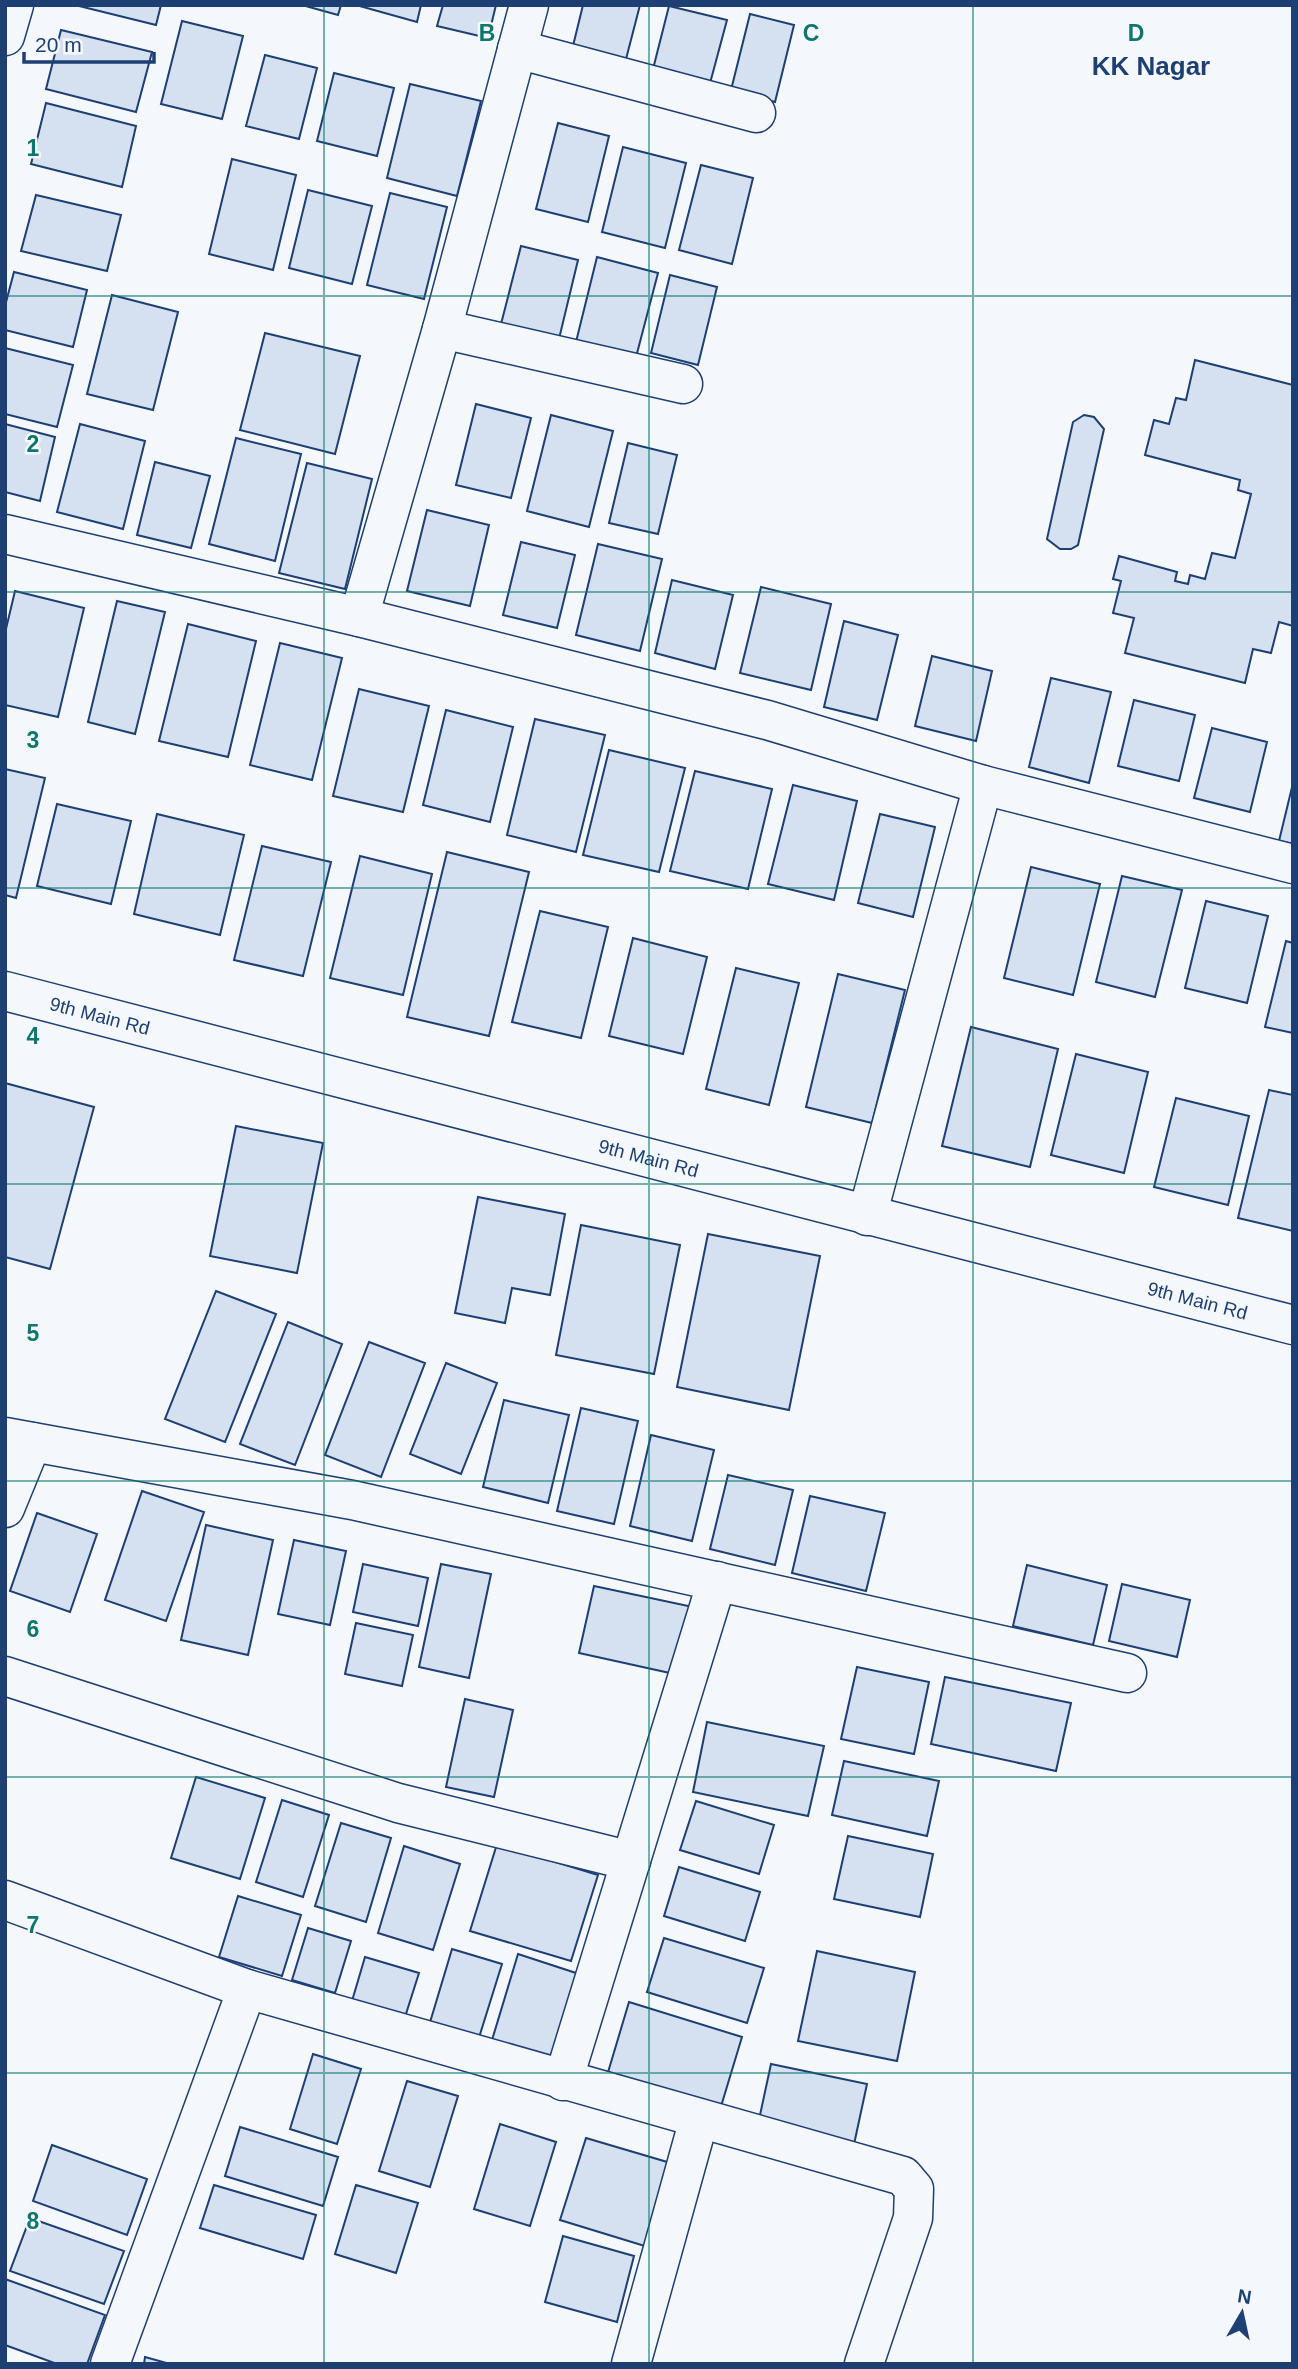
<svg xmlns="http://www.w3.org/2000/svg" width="1298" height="2369" viewBox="0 0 1298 2369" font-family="Helvetica,sans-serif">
  <rect width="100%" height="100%" fill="#f4f7fb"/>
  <!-- building -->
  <path fill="#d5e0f0" stroke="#1d3f73" stroke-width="2" d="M 75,5 L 161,5 L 156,25 Z
    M 302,5 L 341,5 L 338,15 Z
    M 356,5 L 421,5 L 417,22 Z
    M 443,5 L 496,5 L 488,38 L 437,26 Z
    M 583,5 L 640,5 L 625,63 L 572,50 Z
    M 669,6 L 727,20 L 709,87 L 652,73 Z
    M 750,14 L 794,25 L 775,102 L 731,90 Z
    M 182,21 L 243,36 L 222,119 L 161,104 Z
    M 61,30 L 152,52 L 136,112 L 46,89 Z
    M 265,55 L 317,68 L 299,139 L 246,126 Z
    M 334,73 L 394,88 L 377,156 L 317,141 Z
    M 410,84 L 481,101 L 457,196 L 387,178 Z
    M 46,103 L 136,126 L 122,187 L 31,164 Z
    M 558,123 L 609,136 L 588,222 L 536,209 Z
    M 623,147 L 686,163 L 665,248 L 602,232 Z
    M 232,159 L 296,175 L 273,270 L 209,254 Z
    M 701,165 L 753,178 L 732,264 L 679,250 Z
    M 308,190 L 372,206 L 352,284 L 289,268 Z
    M 390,193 L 447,207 L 424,299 L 367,285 Z
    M 36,195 L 121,215 L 107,271 L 21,251 Z
    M 521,246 L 578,260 L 558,343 L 500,328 Z
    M 597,257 L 658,273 L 635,361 L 575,346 Z
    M 14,272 L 87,290 L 73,347 L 5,330 L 5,306 Z
    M 670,275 L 717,287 L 698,365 L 651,353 Z
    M 112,295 L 178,312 L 153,410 L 87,394 Z
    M 265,333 L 360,356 L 335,454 L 240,430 Z
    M 5,348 L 73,365 L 57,427 L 5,414 Z
    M 1195,360 L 1293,385 L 1293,626 L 1279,622 L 1271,653 L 1253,649 L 1245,683 L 1125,653 L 1134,618 L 1113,613 L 1121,581 L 1113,579 L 1119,556 L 1177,572 L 1175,581 L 1188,584 L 1190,575 L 1205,579 L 1212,553 L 1235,558 L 1251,494 L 1238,490 L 1240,480 L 1145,455 L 1154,420 L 1169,424 L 1176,398 L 1186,400 Z
    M 476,404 L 531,418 L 511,498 L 456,485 Z
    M 551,415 L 613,431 L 589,527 L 527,511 Z
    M 1084,415 L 1094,417 L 1104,429 L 1078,545 L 1071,549 L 1060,549 L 1047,539 L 1073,422 Z
    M 5,424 L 55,437 L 40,501 L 5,492 Z
    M 80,424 L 145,441 L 123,529 L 57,512 Z
    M 236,438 L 301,454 L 275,561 L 209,544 Z
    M 628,443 L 677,455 L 658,534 L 609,523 Z
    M 155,462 L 210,476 L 191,548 L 137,535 Z
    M 307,463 L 372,479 L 345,589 L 279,573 Z
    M 427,510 L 489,525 L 470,606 L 407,591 Z
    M 521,542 L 575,555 L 557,628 L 503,615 Z
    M 598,544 L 662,559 L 640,651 L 576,635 Z
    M 672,580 L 733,595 L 715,669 L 655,653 Z
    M 761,587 L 831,604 L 811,690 L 740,673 Z
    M 15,591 L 84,608 L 58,717 L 5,705 L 5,633 Z
    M 117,601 L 165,612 L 135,734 L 88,722 Z
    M 844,621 L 898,635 L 877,720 L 824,707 Z
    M 188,624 L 256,641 L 228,757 L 159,741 Z
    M 280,643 L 342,658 L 312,780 L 250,765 Z
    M 932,656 L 992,671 L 976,741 L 915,726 Z
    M 1051,678 L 1111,692 L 1089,783 L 1029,767 Z
    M 359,689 L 429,706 L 403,812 L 333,796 Z
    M 1134,700 L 1195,715 L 1179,781 L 1118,766 Z
    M 446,710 L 513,727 L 490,822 L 423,805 Z
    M 535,719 L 605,735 L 576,852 L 507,835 Z
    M 1212,728 L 1267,742 L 1250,812 L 1194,798 Z
    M 609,750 L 685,768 L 659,872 L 583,855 Z
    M 5,769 L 45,778 L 16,898 L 5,895 Z
    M 695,771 L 772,789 L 748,889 L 670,871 Z
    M 1293,783 L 1293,844 L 1279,841 Z
    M 793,785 L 857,801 L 834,900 L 768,884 Z
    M 57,804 L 131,821 L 111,904 L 37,886 Z
    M 157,814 L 244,835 L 220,935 L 134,914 Z
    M 880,814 L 935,827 L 913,917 L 858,903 Z
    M 262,846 L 331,862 L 303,976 L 234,960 Z
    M 447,852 L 529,872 L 489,1036 L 407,1017 Z
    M 360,856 L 432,874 L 403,995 L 330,978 Z
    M 1031,867 L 1100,884 L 1073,995 L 1004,978 Z
    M 1122,876 L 1182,890 L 1155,997 L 1096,982 Z
    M 1206,901 L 1268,916 L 1247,1003 L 1185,988 Z
    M 540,911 L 608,927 L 581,1038 L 512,1022 Z
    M 633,938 L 707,957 L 683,1054 L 609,1036 Z
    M 1286,941 L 1293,943 L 1293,1033 L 1265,1027 Z
    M 736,968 L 799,983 L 769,1105 L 706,1089 Z
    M 838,974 L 905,990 L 872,1123 L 806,1107 Z
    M 971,1027 L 1058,1049 L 1030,1167 L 942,1146 Z
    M 1076,1054 L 1148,1072 L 1124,1173 L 1051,1155 Z
    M 5,1083 L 94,1107 L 50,1269 L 5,1257 Z
    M 1269,1090 L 1293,1095 L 1293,1231 L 1238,1218 Z
    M 1176,1098 L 1249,1116 L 1228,1205 L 1154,1187 Z
    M 236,1126 L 323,1143 L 297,1273 L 210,1256 Z
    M 478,1197 L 565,1214 L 550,1295 L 512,1288 L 505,1323 L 455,1313 Z
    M 581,1225 L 680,1245 L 654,1374 L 556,1355 Z
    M 708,1234 L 820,1256 L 789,1410 L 677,1387 Z
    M 216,1291 L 276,1314 L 225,1442 L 165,1419 Z
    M 288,1322 L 342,1344 L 295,1465 L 240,1444 Z
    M 369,1342 L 425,1363 L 381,1477 L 325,1455 Z
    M 446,1363 L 497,1383 L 461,1474 L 410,1454 Z
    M 504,1400 L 569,1415 L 548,1503 L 483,1487 Z
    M 581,1408 L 638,1421 L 614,1524 L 557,1511 Z
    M 651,1435 L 714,1450 L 692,1541 L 630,1526 Z
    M 728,1475 L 793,1490 L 775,1565 L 710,1549 Z
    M 142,1491 L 204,1512 L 166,1621 L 105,1600 Z
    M 810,1496 L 885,1513 L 866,1591 L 792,1573 Z
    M 37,1513 L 97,1534 L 70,1612 L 10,1591 Z
    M 206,1525 L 273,1540 L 248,1655 L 181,1640 Z
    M 294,1540 L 346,1551 L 330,1625 L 278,1614 Z
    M 363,1564 L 428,1578 L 418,1626 L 353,1612 Z
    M 441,1564 L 491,1574 L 469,1678 L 419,1667 Z
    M 1027,1565 L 1107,1585 L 1093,1645 L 1013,1626 Z
    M 1122,1584 L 1190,1600 L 1177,1657 L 1109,1641 Z
    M 594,1586 L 693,1607 L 679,1675 L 579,1653 Z
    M 356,1623 L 413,1635 L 402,1686 L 345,1674 Z
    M 857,1667 L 929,1682 L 914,1754 L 841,1739 Z
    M 945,1677 L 1071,1703 L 1056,1771 L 931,1744 Z
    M 465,1699 L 513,1710 L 494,1797 L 446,1787 Z
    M 707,1722 L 824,1746 L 808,1816 L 693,1792 Z
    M 844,1761 L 939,1781 L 927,1836 L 832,1815 Z
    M 196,1777 L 265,1798 L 240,1879 L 171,1858 Z
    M 282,1800 L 329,1815 L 303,1897 L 256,1882 Z
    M 696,1801 L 774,1825 L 759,1874 L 680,1850 Z
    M 341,1823 L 391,1838 L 366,1922 L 315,1906 Z
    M 848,1836 L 933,1854 L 920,1917 L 834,1899 Z
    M 497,1844 L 598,1875 L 571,1961 L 470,1931 Z
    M 404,1846 L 460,1864 L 433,1950 L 378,1933 Z
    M 679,1867 L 760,1892 L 745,1941 L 664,1916 Z
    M 238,1896 L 301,1915 L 282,1976 L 219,1957 Z
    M 308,1928 L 351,1941 L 335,1993 L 292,1980 Z
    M 664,1938 L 764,1968 L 747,2023 L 647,1992 Z
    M 452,1949 L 502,1964 L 477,2044 L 428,2029 Z
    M 817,1951 L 915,1972 L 897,2061 L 798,2041 Z
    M 518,1954 L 579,1974 L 550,2068 L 489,2050 Z
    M 365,1957 L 419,1973 L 405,2017 L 352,2001 Z
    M 629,2002 L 742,2037 L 719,2113 L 606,2079 Z
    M 313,2054 L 361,2069 L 337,2144 L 290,2129 Z
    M 771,2064 L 867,2084 L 853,2149 L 757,2129 Z
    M 407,2081 L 458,2096 L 430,2187 L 379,2171 Z
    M 500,2124 L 556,2142 L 530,2226 L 474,2209 Z
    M 240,2127 L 338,2157 L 323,2206 L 225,2176 Z
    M 586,2138 L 674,2164 L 648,2247 L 560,2220 Z
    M 52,2145 L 147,2179 L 127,2235 L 33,2201 Z
    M 214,2185 L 316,2215 L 303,2259 L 200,2228 Z
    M 356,2185 L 418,2203 L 396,2273 L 335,2254 Z
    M 30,2218 L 124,2251 L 104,2304 L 10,2271 Z
    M 563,2236 L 634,2256 L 617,2322 L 545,2302 Z
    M 5,2279 L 105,2315 L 87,2364 L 57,2364 L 5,2345 Z
    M 145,2357 L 170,2364 L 144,2364 Z"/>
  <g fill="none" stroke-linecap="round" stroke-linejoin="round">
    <!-- street casing -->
    <g stroke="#1d3f73" stroke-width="41">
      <g id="street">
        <path d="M 5,36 L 14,5"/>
        <path d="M 517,49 L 756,113"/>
        <path d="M 442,329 L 683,384"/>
        <path d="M 5,534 L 359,617 L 767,720 L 983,785 L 1293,864"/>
        <path d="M 359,617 L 442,329 L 529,5"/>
        <path id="s1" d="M 5,991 L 1293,1325"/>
        <path d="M 867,1216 L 983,785"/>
        <path d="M 5,1437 L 352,1500 L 1127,1673"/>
        <path d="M 5,1508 L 32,1442"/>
        <path d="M 5,1676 L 398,1803 L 631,1861"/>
        <path d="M 5,1900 L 247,1989 L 903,2176 L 914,2189 L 913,2218 L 864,2364"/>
        <path d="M 563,2081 L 717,1581"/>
        <path d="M 110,2364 L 247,1989"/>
        <path d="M 631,2364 L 699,2119"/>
      </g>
    </g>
    <!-- street -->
    <use href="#street" stroke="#f4f7fb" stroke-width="38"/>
  </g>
  <!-- grid -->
  <path fill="none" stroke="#0f766e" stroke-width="2" stroke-opacity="0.55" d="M 324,5 L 324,2364M 649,5 L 649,2364M 973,5 L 973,2364M 5,296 L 1293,296M 5,592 L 1293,592M 5,888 L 1293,888M 5,1184 L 1293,1184M 5,1481 L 1293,1481M 5,1777 L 1293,1777M 5,2073 L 1293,2073"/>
  <g text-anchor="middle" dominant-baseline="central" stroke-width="5" stroke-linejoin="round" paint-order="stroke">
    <!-- street labels -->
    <g font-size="19" fill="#1d3f73" stroke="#f4f7fb">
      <text stroke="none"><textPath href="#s1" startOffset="98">9th Main Rd</textPath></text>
      <text stroke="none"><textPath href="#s1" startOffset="665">9th Main Rd</textPath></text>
      <text stroke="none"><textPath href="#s1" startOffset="1232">9th Main Rd</textPath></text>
    </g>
    <!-- district labels -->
    <g font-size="26" font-weight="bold" fill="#1d3f73" stroke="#f4f7fb">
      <text x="1151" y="66">KK Nagar</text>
    </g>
  </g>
  <g font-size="23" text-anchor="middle" font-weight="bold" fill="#0f766e" stroke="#f4f7fb" stroke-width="5" stroke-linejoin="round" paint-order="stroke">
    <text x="487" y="41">B</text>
    <text x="811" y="41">C</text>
    <text x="1136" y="41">D</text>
    <text x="33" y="156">1</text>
    <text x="33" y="452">2</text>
    <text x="33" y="748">3</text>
    <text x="33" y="1044">4</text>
    <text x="33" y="1341">5</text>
    <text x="33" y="1637">6</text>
    <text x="33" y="1933">7</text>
    <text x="33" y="2229">8</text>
  </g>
  <!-- border -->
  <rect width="1298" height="2369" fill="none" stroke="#1d3f73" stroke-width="14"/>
  <!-- north arrow -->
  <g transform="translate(1242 2313) rotate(9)" stroke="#f4f7fb" stroke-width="5" paint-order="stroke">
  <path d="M0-5L12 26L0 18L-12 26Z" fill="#1d3f73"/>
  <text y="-10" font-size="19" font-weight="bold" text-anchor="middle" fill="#1d3f73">N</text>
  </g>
  <!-- scale -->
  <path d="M24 52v10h130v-10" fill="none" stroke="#1d3f73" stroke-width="3.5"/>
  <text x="35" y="52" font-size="21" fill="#1d3f73" stroke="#f4f7fb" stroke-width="5" paint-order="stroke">20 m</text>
</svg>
